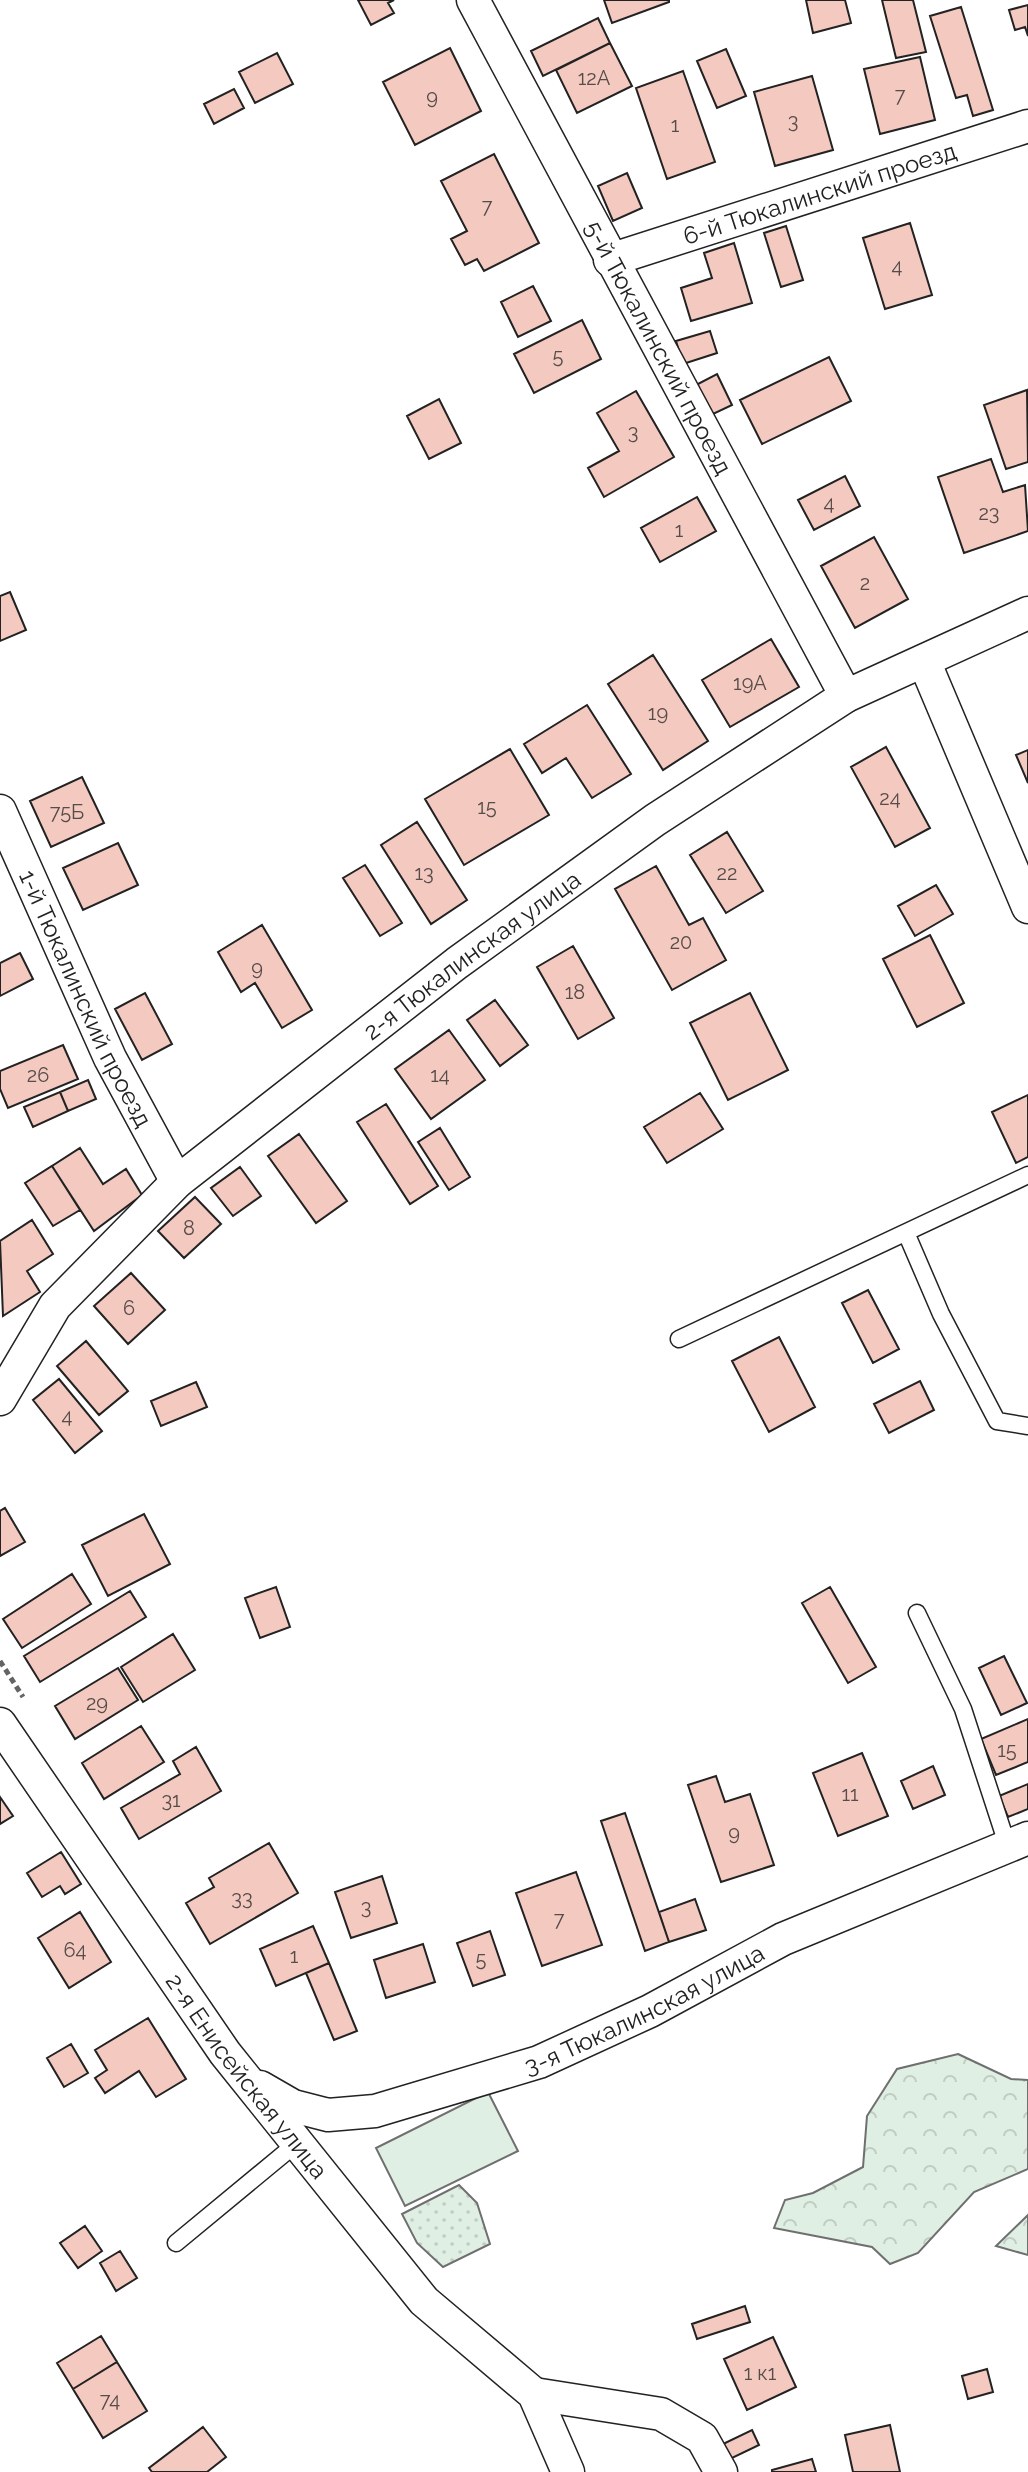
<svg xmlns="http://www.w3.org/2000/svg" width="1028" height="2472" viewBox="0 0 1028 2472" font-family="Raleway,sans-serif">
  <defs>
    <pattern id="forest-crowns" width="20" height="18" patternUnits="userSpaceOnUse" patternTransform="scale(2)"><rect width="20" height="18" fill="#e0efe3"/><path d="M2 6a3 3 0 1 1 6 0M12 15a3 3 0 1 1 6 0" fill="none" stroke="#c0cdc2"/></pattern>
    <pattern id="park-dots" width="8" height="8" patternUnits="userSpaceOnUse" patternTransform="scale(2)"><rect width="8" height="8" fill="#e0efe3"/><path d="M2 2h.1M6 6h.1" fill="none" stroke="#c0cdc2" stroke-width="1.8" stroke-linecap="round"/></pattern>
  </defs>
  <rect width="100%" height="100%" fill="#fff"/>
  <!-- grass -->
  <path fill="#e0efe3" stroke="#6f6f6f" stroke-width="2" d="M 488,2092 L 518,2151 L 405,2206 L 376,2148 Z"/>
  <!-- forest -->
  <path fill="url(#forest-crowns)" stroke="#6f6f6f" stroke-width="2" d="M 958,2054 L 1011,2079 L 1028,2080 L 1028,2169 L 974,2192 L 918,2253 L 890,2264 L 872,2247 L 774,2228 L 785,2200 L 813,2193 L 863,2167 L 867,2116 L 897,2069 Z
    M 1028,2215 L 1028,2255 L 996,2246 Z"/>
  <!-- park -->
  <path fill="url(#park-dots)" stroke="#6f6f6f" stroke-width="2" d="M 459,2185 L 477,2203 L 490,2244 L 443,2267 L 417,2243 L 402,2214 Z"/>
  <!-- building -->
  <path fill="#f3c9c0" stroke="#222" stroke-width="2" d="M 358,0 L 394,0 L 388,3 L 394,13 L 371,25 Z
    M 604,0 L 669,0 L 669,2 L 612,23 Z
    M 806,0 L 845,0 L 851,23 L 813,33 Z
    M 882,0 L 913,0 L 926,52 L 896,58 Z
    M 1028,5 L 1028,36 L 1025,27 L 1015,30 L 1009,10 Z
    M 961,7 L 993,110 L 973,116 L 967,95 L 956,98 L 930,16 Z
    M 598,18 L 610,43 L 543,76 L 531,51 Z
    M 610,43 L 632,86 L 577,113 L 556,70 Z
    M 450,48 L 481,111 L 415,145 L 383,82 Z
    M 726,49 L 746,96 L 717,108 L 697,61 Z
    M 277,53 L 293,84 L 255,103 L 239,72 Z
    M 920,57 L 935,120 L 880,134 L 864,69 Z
    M 683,71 L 715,162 L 667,179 L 636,88 Z
    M 812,76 L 833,150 L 775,166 L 754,92 Z
    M 234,89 L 244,108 L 214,124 L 204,104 Z
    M 494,154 L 539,243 L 484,271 L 477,259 L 465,265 L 451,239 L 467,231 L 441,181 Z
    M 627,173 L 642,208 L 613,221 L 598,186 Z
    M 910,223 L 932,295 L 885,309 L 863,238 Z
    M 786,226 L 803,280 L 781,287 L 764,233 Z
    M 734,243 L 752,303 L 691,321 L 681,288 L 712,278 L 704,253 Z
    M 533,286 L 551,321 L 518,337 L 501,302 Z
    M 582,320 L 601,359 L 534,393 L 514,354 Z
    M 710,331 L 717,353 L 683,364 L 676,341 Z
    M 829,357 L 851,401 L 762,444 L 740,400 Z
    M 717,374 L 732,405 L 711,415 L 696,385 Z
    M 1027,390 L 1028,462 L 1006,469 L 984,405 Z
    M 636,391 L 674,457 L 604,497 L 588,468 L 619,451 L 597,413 Z
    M 439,399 L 461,443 L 429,459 L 407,416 Z
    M 991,459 L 1003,492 L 1025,485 L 1028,531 L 964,553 L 938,477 Z
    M 845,476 L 860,506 L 814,530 L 798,500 Z
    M 697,497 L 716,531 L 660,562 L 641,528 Z
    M 874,537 L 908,599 L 855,628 L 821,566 Z
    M 10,592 L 26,630 L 0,641 L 0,596 Z
    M 771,639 L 799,687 L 730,727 L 702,680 Z
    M 653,655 L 708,741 L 663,770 L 608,684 Z
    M 587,705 L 631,774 L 592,798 L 566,758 L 542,773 L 524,744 Z
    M 886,747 L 930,828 L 895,847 L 851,767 Z
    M 510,749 L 549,815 L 464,865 L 425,799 Z
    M 1028,750 L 1028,783 L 1016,755 Z
    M 82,777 L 104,823 L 51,847 L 30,801 Z
    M 417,822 L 467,900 L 431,924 L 381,845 Z
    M 727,832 L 763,891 L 726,913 L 690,855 Z
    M 118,843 L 138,885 L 83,910 L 63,868 Z
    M 365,865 L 402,923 L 380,936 L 343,878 Z
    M 656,866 L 689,925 L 703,918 L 726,960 L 672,990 L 615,889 Z
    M 936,885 L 953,914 L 915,936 L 898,906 Z
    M 262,925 L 312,1010 L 282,1028 L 255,983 L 241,992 L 218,952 Z
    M 930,935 L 964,1003 L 917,1027 L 883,959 Z
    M 573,946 L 614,1018 L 578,1039 L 537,967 Z
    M 20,953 L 33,979 L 0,996 L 0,963 Z
    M 145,993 L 172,1044 L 142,1060 L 115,1009 Z
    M 750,993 L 788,1070 L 728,1100 L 690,1023 Z
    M 495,1000 L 528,1045 L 500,1066 L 467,1020 Z
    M 449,1030 L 485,1080 L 431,1119 L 395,1069 Z
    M 63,1045 L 78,1079 L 8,1108 L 0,1089 L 0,1071 Z
    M 88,1080 L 96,1099 L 68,1111 L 60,1092 Z
    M 60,1092 L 68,1111 L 33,1127 L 24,1107 Z
    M 700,1093 L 723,1129 L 667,1163 L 644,1127 Z
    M 1028,1095 L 1028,1157 L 1016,1163 L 992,1112 Z
    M 386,1104 L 438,1186 L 410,1204 L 357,1122 Z
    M 440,1128 L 470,1177 L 449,1190 L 418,1142 Z
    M 299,1134 L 347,1201 L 316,1223 L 268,1156 Z
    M 80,1148 L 103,1184 L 126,1169 L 142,1195 L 94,1231 L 52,1166 Z
    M 52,1166 L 80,1210 L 53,1226 L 25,1183 Z
    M 240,1167 L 261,1196 L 233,1216 L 211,1188 Z
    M 195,1197 L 221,1224 L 184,1258 L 158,1231 Z
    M 32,1220 L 53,1254 L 27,1271 L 40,1292 L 3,1316 L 0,1241 Z
    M 131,1273 L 165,1310 L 128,1344 L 94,1306 Z
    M 868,1290 L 899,1349 L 873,1363 L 842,1303 Z
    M 779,1337 L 815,1407 L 769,1432 L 732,1361 Z
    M 86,1341 L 128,1391 L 99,1415 L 57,1366 Z
    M 59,1379 L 102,1431 L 75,1453 L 33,1400 Z
    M 920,1381 L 934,1410 L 889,1433 L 874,1404 Z
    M 196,1382 L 207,1407 L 161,1426 L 151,1401 Z
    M 5,1508 L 25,1542 L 0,1556 L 0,1511 Z
    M 144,1514 L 170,1564 L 108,1596 L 82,1545 Z
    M 72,1574 L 91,1604 L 22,1648 L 3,1619 Z
    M 276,1587 L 290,1627 L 260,1638 L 245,1598 Z
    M 830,1587 L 876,1667 L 848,1683 L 802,1603 Z
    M 130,1591 L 146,1617 L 40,1682 L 24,1656 Z
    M 173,1634 L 195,1670 L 143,1702 L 121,1667 Z
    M 1004,1656 L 1027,1703 L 1001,1715 L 979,1668 Z
    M 118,1668 L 138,1700 L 75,1739 L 55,1706 Z
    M 1028,1719 L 1028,1762 L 996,1775 L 981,1739 Z
    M 141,1726 L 164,1762 L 104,1799 L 82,1763 Z
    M 196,1747 L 221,1791 L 139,1839 L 121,1808 L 180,1774 L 173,1761 Z
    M 862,1753 L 888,1816 L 838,1836 L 813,1773 Z
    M 933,1766 L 945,1795 L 913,1809 L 901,1781 Z
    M 716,1776 L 725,1802 L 750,1794 L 774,1865 L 721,1882 L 688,1785 Z
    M 1028,1784 L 1028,1809 L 1008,1817 L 999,1796 Z
    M 0,1797 L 13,1816 L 0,1824 Z
    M 625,1813 L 669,1942 L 645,1951 L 601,1821 Z
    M 269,1843 L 298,1893 L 210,1944 L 186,1903 L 214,1887 L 209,1878 Z
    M 61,1852 L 81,1884 L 65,1894 L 60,1886 L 42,1897 L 27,1873 Z
    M 576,1872 L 602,1945 L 542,1966 L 516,1893 Z
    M 382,1876 L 397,1923 L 351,1938 L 335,1892 Z
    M 695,1899 L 706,1930 L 669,1942 L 659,1912 Z
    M 80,1912 L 111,1962 L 69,1988 L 38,1938 Z
    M 313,1926 L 329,1963 L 276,1986 L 260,1949 Z
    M 490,1931 L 505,1975 L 473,1986 L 457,1943 Z
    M 423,1944 L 435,1982 L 386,1998 L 374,1960 Z
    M 329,1963 L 357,2031 L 334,2040 L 306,1973 Z
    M 148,2018 L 186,2079 L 156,2097 L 139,2071 L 105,2093 L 95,2078 L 107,2070 L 95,2050 Z
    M 71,2044 L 88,2073 L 64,2087 L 47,2058 Z
    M 85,2226 L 102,2251 L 78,2268 L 60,2243 Z
    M 120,2251 L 137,2278 L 116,2291 L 100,2263 Z
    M 745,2306 L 750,2322 L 697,2339 L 692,2324 Z
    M 101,2336 L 117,2362 L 73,2389 L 57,2363 Z
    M 773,2337 L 796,2387 L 747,2410 L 724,2359 Z
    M 117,2362 L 147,2411 L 103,2438 L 73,2389 Z
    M 987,2369 L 993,2392 L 968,2399 L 962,2376 Z
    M 890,2425 L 900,2472 L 853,2472 L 845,2435 Z
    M 203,2427 L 226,2457 L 207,2472 L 152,2472 L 149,2468 Z
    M 752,2430 L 759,2445 L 730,2459 L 723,2444 Z
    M 812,2459 L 816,2472 L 772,2472 L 772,2470 Z"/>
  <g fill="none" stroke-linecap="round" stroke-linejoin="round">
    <!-- lane casing -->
    <g stroke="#222" stroke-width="19">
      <path id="lane" d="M 907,1235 L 941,1314 L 997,1421 L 1028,1426
        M 679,1339 L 1028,1175
        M 917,1613 L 963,1709 L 1007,1844
        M 176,2243 L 297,2143"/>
    </g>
    <!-- street casing -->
    <g stroke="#222" stroke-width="35">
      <g id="street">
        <path id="s1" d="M 473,0 L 846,696"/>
        <path id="s2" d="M 610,260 L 1028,126"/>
        <path d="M 924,661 L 1028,907"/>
        <path id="s3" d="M 0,811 L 110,1058 L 177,1182"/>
        <path id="s4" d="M 0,1399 L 55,1306 L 177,1182 L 457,963 L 655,820 L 846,696 L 1028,613"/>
        <path id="s5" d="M 0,1724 L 225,2053 L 424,2301 L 534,2394 L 568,2472"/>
        <path id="s6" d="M 260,2087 L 293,2106 L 328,2115 L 375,2111 L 539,2062 L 650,2011 L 783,1939 L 1028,1838"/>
        <path d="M 534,2394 L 661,2414 L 702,2438 L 721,2472"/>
      </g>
    </g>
    <!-- path -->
    <path stroke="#646464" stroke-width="5" stroke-dasharray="6 4" stroke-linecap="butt" d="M 0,1661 L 23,1697"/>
    <!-- lane -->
    <use href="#lane" stroke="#fff" stroke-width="16"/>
    <!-- street -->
    <use href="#street" stroke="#fff" stroke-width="32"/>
  </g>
  <g text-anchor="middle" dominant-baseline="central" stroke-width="6" stroke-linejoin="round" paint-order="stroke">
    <!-- number labels -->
    <g font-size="20" fill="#564c4a">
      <text x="594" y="78">12А</text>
      <text x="900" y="95">7</text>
      <text x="432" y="97">9</text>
      <text x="793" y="121">3</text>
      <text x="675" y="125">1</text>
      <text x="487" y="206">7</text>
      <text x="897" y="266">4</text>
      <text x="558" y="356">5</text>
      <text x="633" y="432">3</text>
      <text x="829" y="503">4</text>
      <text x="989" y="513">23</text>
      <text x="679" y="530">1</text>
      <text x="865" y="583">2</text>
      <text x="750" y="683">19А</text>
      <text x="658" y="713">19</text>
      <text x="890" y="798">24</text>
      <text x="487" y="807">15</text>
      <text x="67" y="812">75Б</text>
      <text x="424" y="873">13</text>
      <text x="727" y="873">22</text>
      <text x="681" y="942">20</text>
      <text x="257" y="968">9</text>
      <text x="575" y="992">18</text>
      <text x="38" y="1075">26</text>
      <text x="440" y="1075">14</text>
      <text x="189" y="1228">8</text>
      <text x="129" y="1308">6</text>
      <text x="67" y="1416">4</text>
      <text x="97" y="1703">29</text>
      <text x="1007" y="1750">15</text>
      <text x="850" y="1794">11</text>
      <text x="171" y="1800">31</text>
      <text x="734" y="1833">9</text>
      <text x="242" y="1898">33</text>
      <text x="366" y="1907">3</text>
      <text x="559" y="1919">7</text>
      <text x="75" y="1950">64</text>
      <text x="294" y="1956">1</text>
      <text x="481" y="1959">5</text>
      <text x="760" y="2373">1 к1</text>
      <text x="110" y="2400">74</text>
    </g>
    <!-- street labels -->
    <g font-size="24" fill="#222" stroke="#fff">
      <text stroke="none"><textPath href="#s2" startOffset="220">6-й Тюкалинский проезд</textPath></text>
      <text stroke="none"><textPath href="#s1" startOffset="394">5-й Тюкалинский проезд</textPath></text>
      <text stroke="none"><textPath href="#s4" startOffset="654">2-я Тюкалинская улица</textPath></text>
      <text stroke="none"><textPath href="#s3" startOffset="206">1-й Тюкалинский проезд</textPath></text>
      <text stroke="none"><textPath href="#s6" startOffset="410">3-я Тюкалинская улица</textPath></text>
      <text stroke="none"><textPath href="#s5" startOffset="430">2-я Енисейская улица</textPath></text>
    </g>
  </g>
</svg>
